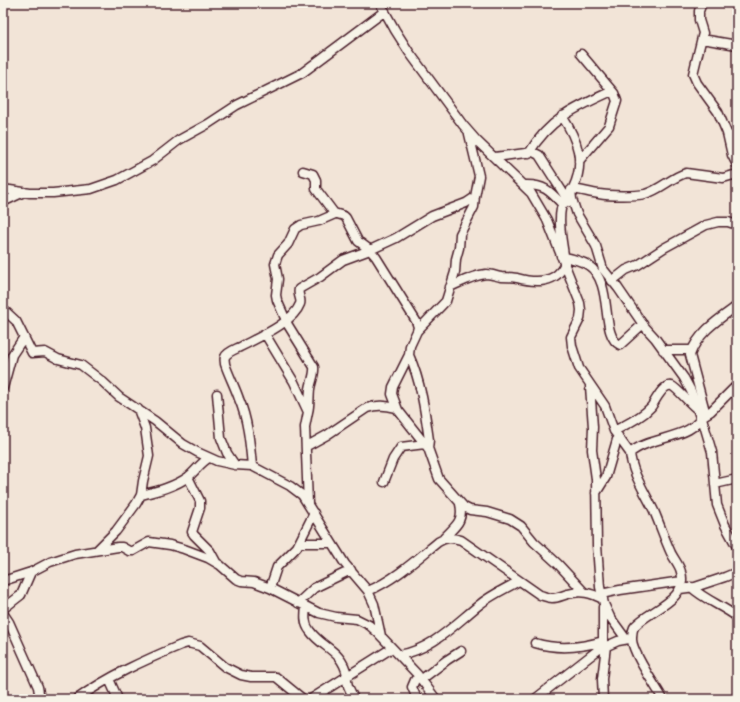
<svg xmlns="http://www.w3.org/2000/svg" width="740" height="702" viewBox="0 0 740 702" font-family="'Patrick Hand',sans-serif">
  <rect width="100%" height="100%" fill="#f2e4d7"/>
  <filter id="ink" filterUnits="userSpaceOnUse"><feTurbulence type="fractalNoise" baseFrequency=".025" numOctaves="2"/><feDisplacementMap in="SourceGraphic" scale="8" xChannelSelector="R" yChannelSelector="G"/><feConvolveMatrix kernelMatrix="1 2 1 2 8 2 1 2 1" color-interpolation-filters="sRGB"/></filter>
  <g filter="url(#ink)">
    <g fill="none" stroke-linecap="round" stroke-linejoin="round">
      <!-- minor casing -->
      <g stroke="#4a1f2b" stroke-width="11">
        <path id="minor" d="M 380,3 L 395,30 L 409,52 L 463,125 L 477,141 L 531,193 L 547,220 L 580,303 L 581,310 L 580,319 L 571,337 L 572,346 L 579,368 L 605,406 L 614,431 L 630,453
          M 702,3 L 699,11 L 699,20 L 703,33 L 693,74 L 697,83 L 718,112 L 727,133 L 732,155 L 737,165
          M 702,39 L 737,45
          M 562,116 C 577,139 586,162 573,188 C 569,195 563,201 561,209 C 558,224 562,240 564,255
          M 728,137 L 737,134
          M 529,153 C 550,118 577,107 612,91
          M 495,157 L 533,152 L 539,155 L 569,202
          M 579,161 L 609,126 L 617,101 L 614,93 L 581,54
          M 303,171 L 313,174 L 316,180 L 316,189 L 334,213 L 344,216 L 346,218 L 358,241 L 370,250 L 376,257 L 416,321 L 418,327 L 417,331 L 410,346 L 409,355 L 393,387 L 392,394 L 398,410 L 428,448 L 439,479 L 464,507 L 470,510 L 487,512 L 510,519 L 521,526 L 534,542 L 558,564 L 584,592
          M 524,185 C 544,184 550,191 563,205
          M 3,189 L 30,193 L 53,193 L 91,189 L 117,180 L 152,161 L 179,140 L 208,124 L 237,105 L 302,73 L 385,11
          M 572,189 C 582,190 590,193 599,194 C 609,196 636,196 645,194 C 660,190 672,177 686,173 L 723,178 L 737,174
          M 571,190 L 572,199 L 577,214 L 596,246 L 603,269 L 618,288 L 644,326 L 655,338 L 684,378 L 691,391 L 701,420
          M 3,202 L 24,192
          M 561,256 C 570,258 580,260 588,265 C 615,283 599,335 620,345 L 643,324
          M 612,281 L 626,270 L 638,265 L 664,248 L 706,225 L 718,222 L 728,222 L 737,225
          M 450,287 C 461,282 474,275 486,274 C 491,274 496,276 501,277 C 506,277 512,277 517,278 C 535,283 557,284 565,263
          M 3,309 L 16,321 L 32,353 L 45,352 L 58,359 L 81,365 L 103,382 L 119,397 L 155,421 L 183,444 L 197,452 L 217,461 L 235,465 L 252,466 L 290,486 L 302,495 L 345,564 L 368,591 L 374,604 L 381,636
          M 417,331 L 446,301 L 455,272 L 456,259 L 459,248 L 460,234 L 474,207 L 475,196
          M 265,334 L 294,382 L 308,412 L 305,427 L 308,504
          M 663,350 L 692,350
          M 409,355 C 421,382 425,411 429,440 L 428,448
          M 590,386 L 593,427 L 592,450 L 596,479 L 597,545 L 600,587 L 604,604 L 610,617 L 626,639
          M 3,388 L 12,355 L 24,337
          M 217,394 L 221,438 L 227,453 L 235,465
          M 308,412 C 310,405 309,397 310,389 C 311,382 315,374 314,367 L 288,325 L 277,300 L 276,295 L 278,279 L 275,264 L 278,255 L 288,244 L 295,229 L 301,225 L 319,221 L 335,214
          M 703,416 L 711,411 L 737,385
          M 702,418 L 712,452 L 717,505 L 725,525 L 737,547
          M 614,431 C 627,424 641,418 651,407 C 655,402 663,383 672,386 C 677,388 691,405 697,409
          M 307,446 L 327,435 L 367,408 C 378,404 387,406 397,408
          M 252,466 C 250,444 248,420 239,399 C 235,387 229,376 225,364 C 225,362 224,359 225,357 C 227,352 236,349 240,347 C 257,338 293,323 300,304 C 302,299 297,295 299,289 L 320,277 L 343,260 L 370,250 L 396,238 L 432,216 L 466,203 L 475,197 L 479,176 L 469,134
          M 188,477 L 200,501 L 200,508 L 192,532 L 194,535 L 210,551 L 216,562
          M 384,482 L 393,459 L 401,447 L 425,444
          M 715,484 L 737,479
          M 596,493 L 606,477 L 618,436
          M 141,495 C 157,491 174,487 188,477 C 196,471 200,463 209,458
          M 444,538 C 455,526 464,522 460,504
          M 300,543 L 331,543
          M 97,550 L 116,531 L 136,504 L 141,495 L 143,481 L 149,456 L 145,428 L 138,409
          M 3,581 L 31,572 L 50,562 L 75,554 L 118,547 L 122,547 L 129,551 L 133,551 L 149,542 L 170,545 L 184,549 L 208,558 L 220,565 L 236,579 L 241,581 L 254,582 L 270,588 L 319,613 L 336,617 L 357,619 L 369,625 L 378,633 L 417,674 L 436,699
          M 691,587 C 705,600 723,606 737,617
          M 270,588 L 277,567 L 297,547 L 314,513
          M 680,589 L 695,587 L 725,577 L 737,572
          M 368,591 C 394,580 416,560 438,542 C 446,537 451,537 461,540 L 540,595 C 544,596 548,598 552,598 C 558,598 563,595 568,594 C 581,590 591,593 603,599
          M 601,594 L 620,590 L 682,581
          M 298,603 L 314,588 L 351,570
          M 306,607 C 305,615 304,624 310,631 C 322,648 342,650 347,675
          M 3,609 L 21,595 L 31,572
          M 3,613 L 9,622 L 38,687 L 40,699
          M 535,643 C 558,650 580,648 603,641
          M 603,645 L 603,607
          M 399,655 C 431,650 454,625 479,605 C 491,595 505,589 519,581
          M 346,676 L 348,686 L 354,699
          M 109,679 L 118,699
          M 422,679 L 447,660 L 461,651
          M 77,699 C 109,676 145,660 181,645 L 188,643 L 200,646 L 225,667 L 241,675 L 251,677 L 276,677 L 303,699
          M 311,699 L 392,648
          M 417,699 L 412,687 L 415,680 L 419,677
          M 535,699 L 598,650 L 618,641 L 629,639
          M 603,699 L 602,679 L 606,646
          M 663,699 C 655,685 633,654 632,640 C 632,636 632,629 635,626 C 649,610 689,600 681,572 C 680,566 674,559 671,553 C 665,540 660,525 654,511 C 645,492 632,474 630,453 C 653,434 694,441 705,411 L 690,355 C 698,332 719,319 737,306
          M 735,699 L 737,697"/>
      </g>
      <!-- minor -->
      <use href="#minor" stroke="#f7f3e8" stroke-width="8"/>
    </g>
  </g>
  <!-- margin -->
  <rect width="740" height="702" fill="none" stroke="#f7f3e8" stroke-width="16"/>
  <rect x="8" y="8" width="724" height="686" fill="none" stroke="#4a1f2b" stroke-width="1.5" filter="url(#ink)"/>
</svg>
